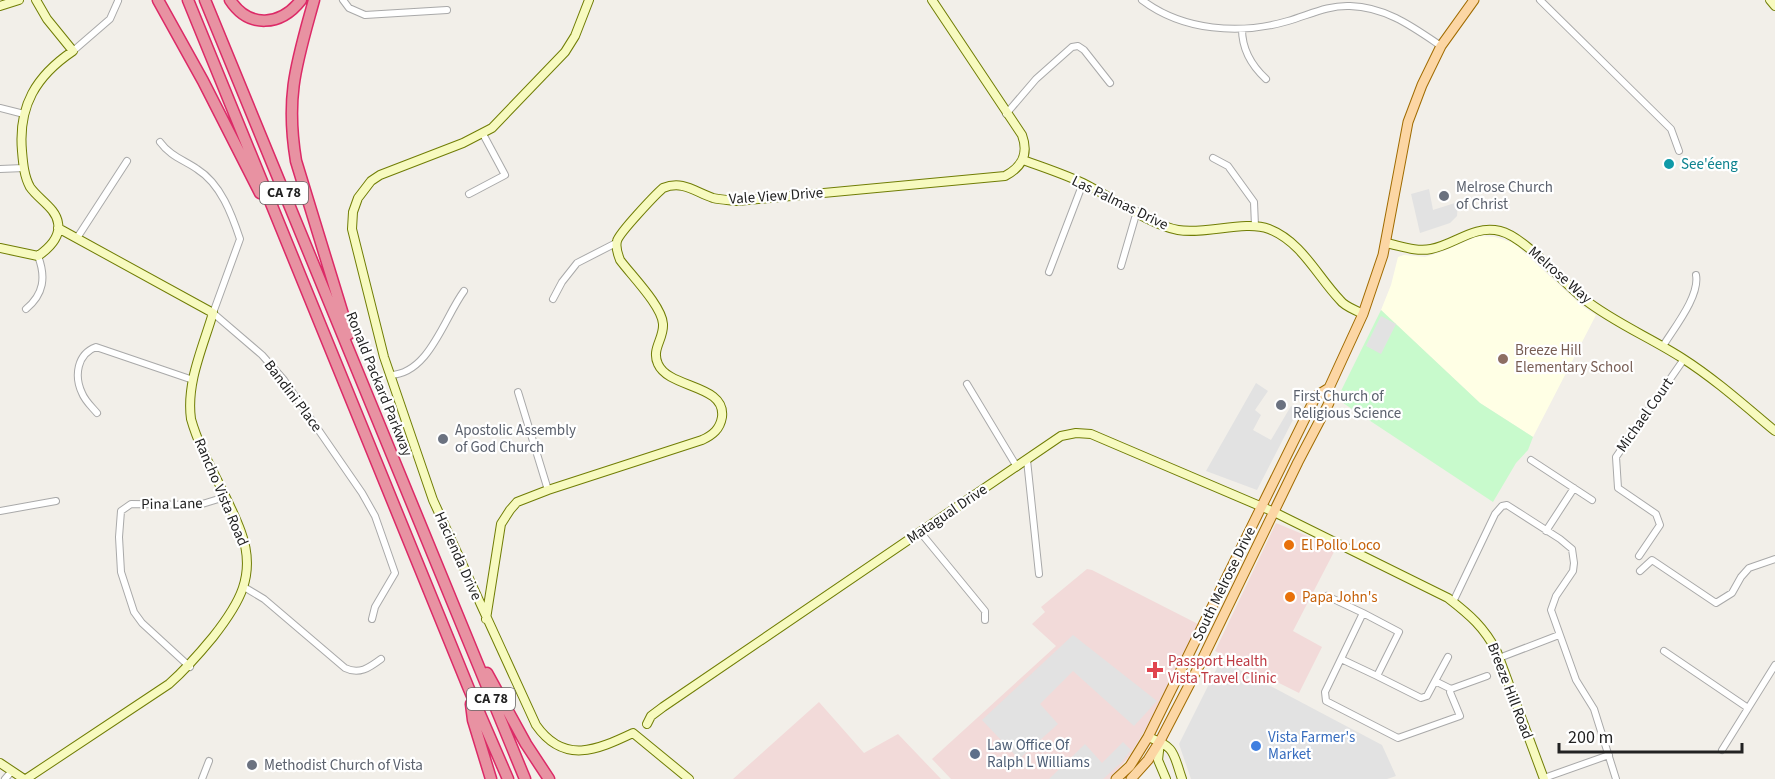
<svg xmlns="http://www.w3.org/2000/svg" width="1775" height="779" viewBox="0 0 1775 779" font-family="'Source Sans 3',sans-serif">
  <rect width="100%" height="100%" fill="#f2efe9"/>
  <!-- commercial -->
  <path fill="#f2dad9" d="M 1276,523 L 1336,548 L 1293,631 L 1322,647 L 1299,693 L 1215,651 Z
    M 1087,569 L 1092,570 L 1198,624 L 1147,727 L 1128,758 L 1110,779 L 951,779 L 932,759 L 1056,646 L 1032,624 L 1045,612 L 1041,607 Z
    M 819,702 L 864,753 L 898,734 L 941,779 L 733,779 Z"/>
  <!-- education -->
  <path fill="#ffffe5" d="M 1478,236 L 1495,237 L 1514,243 L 1582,306 L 1596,315 L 1533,437 L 1480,403 L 1381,310 L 1391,285 L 1398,257 L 1404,255 L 1425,257 L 1441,252 Z"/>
  <!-- park -->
  <path fill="#c8facc" d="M 1381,310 L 1480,403 L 1533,437 L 1528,450 L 1516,463 L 1493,502 L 1337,399 Z"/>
  <!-- parking -->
  <path fill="#e2e2e2" d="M 1429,189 L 1433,210 L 1458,202 L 1457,216 L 1450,223 L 1420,233 L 1411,194 Z
    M 1381,316 L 1396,324 L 1381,354 L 1366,346 Z
    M 1256,383 L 1268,391 L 1255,410 L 1261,415 L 1253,430 L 1271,440 L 1291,406 L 1298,410 L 1257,490 L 1206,471 Z
    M 1073,635 L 1157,701 L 1134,726 L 1073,671 L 1040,704 L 1058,724 L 1019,759 L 982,720 Z
    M 1221,660 L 1382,745 L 1396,776 L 1387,779 L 1191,779 L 1179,744 Z
    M 1123,742 L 1131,750 L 1122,762 L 1103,779 L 1049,779 L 1085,744 L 1102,763 Z"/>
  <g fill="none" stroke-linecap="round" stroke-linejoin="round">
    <!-- street casing -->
    <g stroke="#a9a9a9" stroke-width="8">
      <path id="street" d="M 343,0 L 349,8 L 365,15 L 447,10
        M 1142,0 C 1183,31 1240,35 1288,21 C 1309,15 1328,5 1350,6 C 1386,7 1413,27 1441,46
        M 1540,0 L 1671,129 L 1679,151
        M 1242,29 C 1242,49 1252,66 1266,79
        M 73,51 L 110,19 L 118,1
        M 0,108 L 24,114
        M 1006,114 L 1036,79 L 1072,47 L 1078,46 L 1084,50 L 1110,83
        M 160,142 C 170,156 184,160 197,169 C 221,184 232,215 240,239 L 213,313 L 262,355 L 284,380 L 362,493 L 375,516 L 395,573 L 375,607 L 372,619
        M 1213,158 L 1228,166 L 1254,202 L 1255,226
        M 0,169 L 24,168
        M 469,194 L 505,175 L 483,134
        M 77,238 L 127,161
        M 1121,266 L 1137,211
        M 1049,272 L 1083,183
        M 553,299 L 562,282 L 577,263 L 616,243
        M 26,309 C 44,294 46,277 38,256
        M 1663,346 C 1674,328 1700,296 1696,275
        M 390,375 C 429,374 444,318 464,291
        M 967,384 L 1017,467
        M 518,392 L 548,490
        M 97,413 C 92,407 85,401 82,393 C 74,376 77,354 96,347 L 193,380
        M 1027,460 L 1039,574
        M 1531,460 L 1592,500
        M 0,511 L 56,501
        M 1546,531 L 1574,488
        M 921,533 L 985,611 L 985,620
        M 1639,556 L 1660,525 L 1656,514 L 1618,488 L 1616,457 L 1684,359
        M 1640,571 L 1652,560 L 1716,603 L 1732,593 L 1741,577 L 1749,568 L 1775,559
        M 244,587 L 264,599 L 345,668 C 359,675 369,668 381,659
        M 1327,596 L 1363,613
        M 1453,602 L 1495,514 L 1502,506 L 1507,505 L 1560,539 L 1572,549 L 1574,563 L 1573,571 L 1556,596 L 1551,610 L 1576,680 L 1594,709 L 1616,779
        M 1664,651 L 1748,708
        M 1448,657 L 1435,681 L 1451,689 L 1487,676
        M 1499,658 L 1559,635
        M 1341,659 L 1377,676
        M 190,667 L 142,623 L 134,612 L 121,572 L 119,537 L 121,511 L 131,504 L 199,505 L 225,497
        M 1435,681 L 1427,696 L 1421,698 L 1377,676 L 1399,632 L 1363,613 L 1325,692 L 1326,701 L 1398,738 L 1460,716 L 1450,692 L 1451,689
        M 1722,750 L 1775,665
        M 1544,778 L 1609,755
        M 5,779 L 12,771
        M 202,779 L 209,761"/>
    </g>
    <!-- secondary casing -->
    <g stroke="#707d05" stroke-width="10">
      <path id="secondary" d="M 589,0 L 575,36 L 565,52 L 492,128 L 463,143 L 380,175 L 371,181 L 358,198 L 353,212 L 352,229 L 384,357 L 433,500 L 536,725 C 564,765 597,750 633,733 L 689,779
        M 1770,0 L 1775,6
        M 0,6 L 19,0
        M 1023,160 C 1043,167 1064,174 1083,183 C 1110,196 1150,225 1178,230 C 1205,235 1245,220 1269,229 C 1302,242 1317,276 1340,300 C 1345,307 1356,310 1363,314
        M 1386,243 C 1401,246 1416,252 1431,249 C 1456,244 1473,225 1500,231 C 1525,237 1561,281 1584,299 C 1613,322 1651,338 1682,358 C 1715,379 1745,406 1775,431
        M 0,248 L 38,256 C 48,249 61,238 58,223 C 56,208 38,199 30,187 C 24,176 23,163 22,151 C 18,106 36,76 73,51 L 47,19 L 36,0
        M 486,619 L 501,524 L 510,510 L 517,502 L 548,490 L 702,440 C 713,435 720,429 722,417 C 726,384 669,389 658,364 C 651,349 664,339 663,324 C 662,306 631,275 620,260 C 618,254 615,248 617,241 C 619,233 655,195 663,188 C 683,180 695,192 713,198 C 721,200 730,200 737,201 L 1005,176 C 1022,167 1029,154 1022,135 L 932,0
        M 647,724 L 651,716 L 663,707 L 1061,436 L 1076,433 L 1091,434 L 1274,512 L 1448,598 C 1470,615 1484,627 1497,652 L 1544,779
        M 1148,737 C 1176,747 1173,753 1182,779
        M 1160,742 L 1158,760 L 1166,779
        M 0,763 L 24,779
        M 26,779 L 169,684 C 186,669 199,654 213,637 C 239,604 257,575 241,532 C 227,493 202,458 191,419 C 186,383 203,347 213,313 L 58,228"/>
    </g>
    <!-- primary casing -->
    <g stroke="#a06b00" stroke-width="11">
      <path id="primary" d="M 1116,779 L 1130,766 L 1148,737 L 1316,396 L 1329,388
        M 1131,779 L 1148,760 L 1160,741 L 1199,666 L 1298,462 L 1329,403 L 1329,388 L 1363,314 L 1383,255 L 1408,122 L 1422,85 L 1441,46 L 1474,0"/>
    </g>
    <!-- highway casing -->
    <g stroke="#dc2a67" stroke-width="13">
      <path id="highway" d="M 158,0 L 203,81 L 260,193
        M 188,0 L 469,689 L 508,779
        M 205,0 L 525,779
        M 230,0 C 249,29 281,26 301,0
        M 314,0 C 297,62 285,95 296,161 L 349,334
        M 487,673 L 526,744 L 549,779
        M 471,704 L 473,720 L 491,779"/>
    </g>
    <!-- street -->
    <use href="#street" stroke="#fff" stroke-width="6"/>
    <!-- secondary -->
    <use href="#secondary" stroke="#f7fabf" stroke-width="8"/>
    <!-- primary -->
    <use href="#primary" stroke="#fcd6a4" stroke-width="9"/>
    <!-- highway -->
    <use href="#highway" stroke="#e892a2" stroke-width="10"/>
  </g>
  <!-- markers -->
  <circle fill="#0f9aa8" stroke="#fff" stroke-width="2" cx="1669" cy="164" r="6"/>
  <g fill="#6b7280" stroke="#fff" stroke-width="2">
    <circle cx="1444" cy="196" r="6"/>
    <circle cx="1281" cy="405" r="6"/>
    <circle cx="443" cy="439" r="6"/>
    <circle cx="252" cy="765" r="6"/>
  </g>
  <circle fill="#8d6e63" stroke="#fff" stroke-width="2" cx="1503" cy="359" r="6"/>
  <g fill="#e8710a" stroke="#fff" stroke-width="2">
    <circle cx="1289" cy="545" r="6"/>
    <circle cx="1290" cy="597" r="6"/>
  </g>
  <path fill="#e0444e" stroke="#fff" stroke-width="2" d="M1152 661h6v6h6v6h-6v6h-6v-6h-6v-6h6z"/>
  <circle fill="#3f7fe0" stroke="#fff" stroke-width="2" cx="1256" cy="746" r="6"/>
  <circle fill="#5c6f8a" stroke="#fff" stroke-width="2" cx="975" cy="754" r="6"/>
  <g text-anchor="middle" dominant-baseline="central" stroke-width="4.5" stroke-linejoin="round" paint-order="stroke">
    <!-- shield labels -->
    <g fill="#fff" stroke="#646464" stroke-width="1.5">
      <rect x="260" y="182" width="48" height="22" rx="4.5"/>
      <rect x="467" y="688" width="48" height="22" rx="4.5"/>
    </g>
    <g font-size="14" font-weight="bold" fill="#222">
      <text x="284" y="193">CA 78</text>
      <text x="491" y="699">CA 78</text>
    </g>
    <!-- culture labels -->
    <g font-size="15" fill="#0d838f" stroke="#fff" text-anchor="start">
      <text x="1681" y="164">See'éeng</text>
    </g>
    <!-- worship labels -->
    <g font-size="15" fill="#5b616d" stroke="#fff" text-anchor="start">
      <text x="1456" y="187">Melrose Church<tspan x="1456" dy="17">of Christ</tspan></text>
      <text x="1293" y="396">First Church of<tspan x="1293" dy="17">Religious Science</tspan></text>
      <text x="455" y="430">Apostolic Assembly<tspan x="455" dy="17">of God Church</tspan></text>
      <text x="264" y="765">Methodist Church of Vista</text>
    </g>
    <!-- street labels -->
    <g font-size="15" fill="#222" stroke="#fff">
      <text transform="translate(776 196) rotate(-4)">Vale View Drive</text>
      <text transform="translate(1120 203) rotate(26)">Las Palmas Drive</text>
      <text transform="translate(1560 275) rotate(41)">Melrose Way</text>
      <text transform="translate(379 384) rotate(68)">Ronald Packard Parkway</text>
      <text transform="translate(293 396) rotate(53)">Bandini Place</text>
      <text transform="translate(1645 415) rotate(-55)">Michael Court</text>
      <text transform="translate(221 492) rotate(67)">Rancho Vista Road</text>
      <text transform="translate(172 504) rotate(-1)">Pina Lane</text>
      <text transform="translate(947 514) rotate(-34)">Matagual Drive</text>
      <text transform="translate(458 556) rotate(66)">Hacienda Drive</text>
      <text transform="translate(1224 584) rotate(-64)">South Melrose Drive</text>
      <text transform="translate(1510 691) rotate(69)">Breeze Hill Road</text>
    </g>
    <!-- education labels -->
    <g font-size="15" fill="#785e54" stroke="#fff" text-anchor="start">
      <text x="1515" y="350">Breeze Hill<tspan x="1515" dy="17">Elementary School</tspan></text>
    </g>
    <!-- food labels -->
    <g font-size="15" fill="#c56008" stroke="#fff" text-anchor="start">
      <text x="1301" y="545">El Pollo Loco</text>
      <text x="1302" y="597">Papa John's</text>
    </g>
    <!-- health labels -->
    <g font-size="15" fill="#be3a42" stroke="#fff" text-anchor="start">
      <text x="1168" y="661">Passport Health<tspan x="1168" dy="17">Vista Travel Clinic</tspan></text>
    </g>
    <!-- shop labels -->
    <g font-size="15" fill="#366cbe" stroke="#fff" text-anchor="start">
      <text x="1268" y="737">Vista Farmer's<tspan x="1268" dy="17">Market</tspan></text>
    </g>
    <!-- service labels -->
    <g font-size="15" fill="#4e5e75" stroke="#fff" text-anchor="start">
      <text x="987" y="745">Law Office Of<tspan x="987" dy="17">Ralph L Williams</tspan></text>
    </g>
  </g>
  <!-- scale -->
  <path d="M1559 743v9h183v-9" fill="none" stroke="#222222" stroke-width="3"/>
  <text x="1568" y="743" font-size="18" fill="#222222" stroke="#ffffff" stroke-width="4.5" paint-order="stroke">200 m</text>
</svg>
